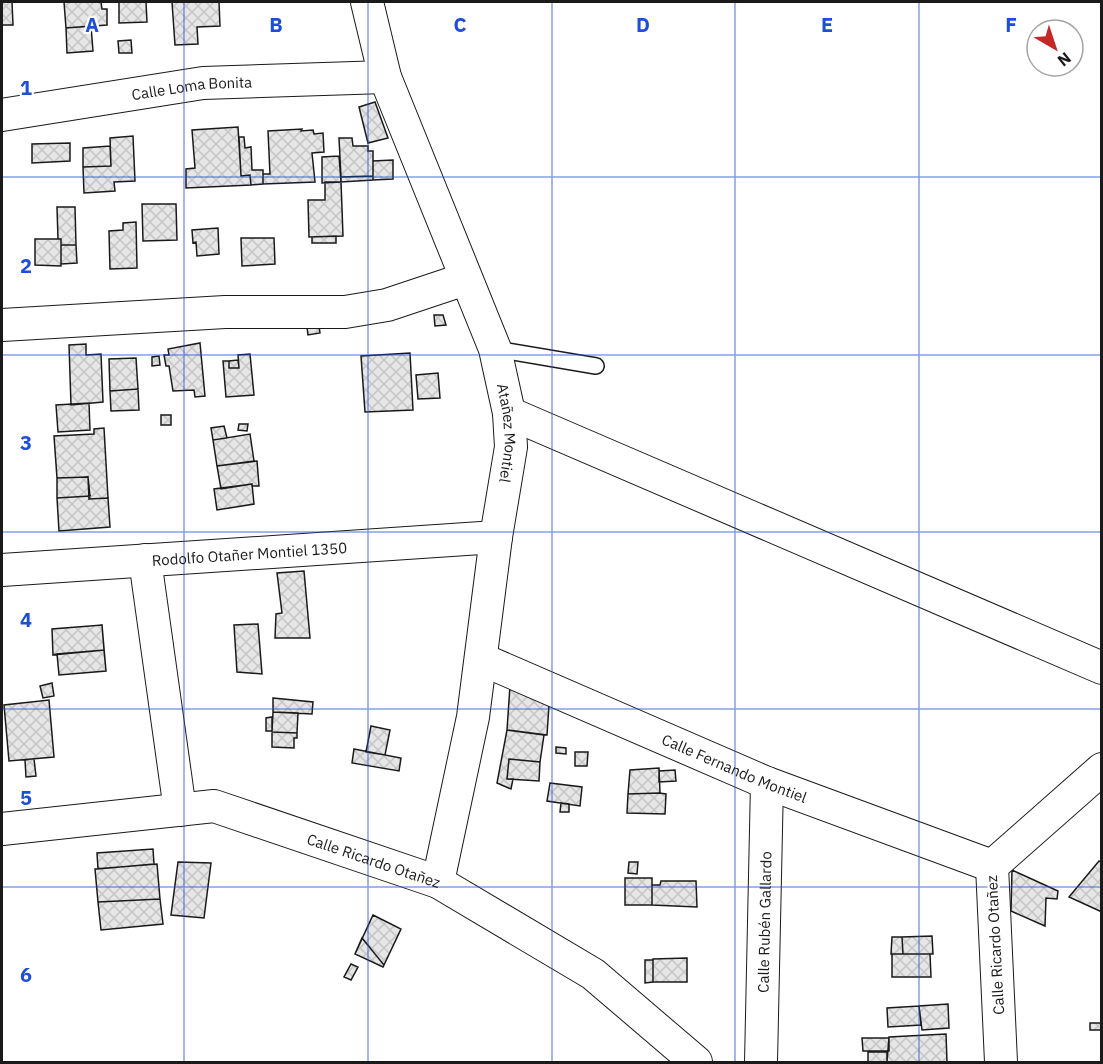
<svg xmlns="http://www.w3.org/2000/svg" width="1103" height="1064" viewBox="0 0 1103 1064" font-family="'IBM Plex Sans',sans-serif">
  <defs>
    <pattern id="building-cross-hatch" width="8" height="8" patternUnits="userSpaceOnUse" patternTransform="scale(1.5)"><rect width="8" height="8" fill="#e6e6e6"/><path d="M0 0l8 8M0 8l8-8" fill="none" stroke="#c5c5c5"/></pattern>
  </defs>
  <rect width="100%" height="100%" fill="#fff"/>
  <!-- building -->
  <path fill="url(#building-cross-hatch)" stroke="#1a1a1a" stroke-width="1.5" d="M 2,2 L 12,2 L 13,25 L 2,25 Z
    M 64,2 L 101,2 L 102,9 L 107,9 L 107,25 L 66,28 Z
    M 119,2 L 146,2 L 147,22 L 119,23 Z
    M 172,2 L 219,2 L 220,26 L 197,27 L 198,44 L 175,45 Z
    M 91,26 L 93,51 L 67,53 L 66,28 Z
    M 131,40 L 132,53 L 119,53 L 118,41 Z
    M 375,102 L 388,138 L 368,143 L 359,107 Z
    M 238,127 L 241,176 L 250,175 L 251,185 L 186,188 L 186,169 L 195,168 L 192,130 Z
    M 302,129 L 301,131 L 313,130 L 314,134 L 323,133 L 324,152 L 312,153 L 315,182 L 263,184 L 263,174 L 270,174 L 268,131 Z
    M 133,136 L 135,181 L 114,182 L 115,191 L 84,193 L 83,167 L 111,166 L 110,138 Z
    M 239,137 L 244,137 L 245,148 L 251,147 L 252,170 L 263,170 L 263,184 L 251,185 L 250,175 L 241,176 Z
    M 339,138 L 352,138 L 353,146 L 368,146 L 368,151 L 373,151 L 373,176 L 341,177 Z
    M 70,143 L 70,161 L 32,163 L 32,144 Z
    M 110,146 L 111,166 L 83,167 L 83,148 Z
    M 339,156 L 341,182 L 322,183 L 322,157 Z
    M 393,160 L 393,179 L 373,180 L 373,161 Z
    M 373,176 L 373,180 L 341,182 L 341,177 Z
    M 325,182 L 341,182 L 343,236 L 309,237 L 308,200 L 325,200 Z
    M 142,204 L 176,204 L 177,240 L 143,241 Z
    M 57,207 L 75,207 L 76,245 L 61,245 L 61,239 L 58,239 Z
    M 136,222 L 137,268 L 110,269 L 109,231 L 123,230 L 123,223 Z
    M 218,228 L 219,254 L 197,256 L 196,242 L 193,243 L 192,230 Z
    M 336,236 L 336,243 L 312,243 L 312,237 Z
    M 241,238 L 274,238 L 275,264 L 242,266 Z
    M 35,239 L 61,239 L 61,266 L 35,265 Z
    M 61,245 L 76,245 L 77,263 L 61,264 Z
    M 434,315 L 443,315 L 446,325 L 435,326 Z
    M 319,326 L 320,333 L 308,335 L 307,327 Z
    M 200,343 L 205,396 L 195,397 L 194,390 L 173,391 L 169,366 L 166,366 L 164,355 L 169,355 L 168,349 Z
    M 86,344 L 86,355 L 101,354 L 103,402 L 71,405 L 69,345 Z
    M 410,353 L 413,410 L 365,412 L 361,356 Z
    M 250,354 L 254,395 L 226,397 L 223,361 L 229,361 L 229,368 L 239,368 L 238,355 Z
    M 159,356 L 160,365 L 152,366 L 152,357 Z
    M 136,358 L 138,389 L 110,391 L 109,359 Z
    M 238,360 L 239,368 L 229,368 L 229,361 Z
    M 438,373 L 440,398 L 418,399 L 416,375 Z
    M 138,389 L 139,410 L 111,411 L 110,391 Z
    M 89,403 L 90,430 L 58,432 L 56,405 Z
    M 161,415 L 171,415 L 171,425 L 161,425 Z
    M 239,424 L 248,424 L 247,431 L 238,430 Z
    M 224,426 L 227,438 L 213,440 L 211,428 Z
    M 104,428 L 108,498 L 89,499 L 88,477 L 57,478 L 54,436 L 94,434 L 94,429 Z
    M 250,434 L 254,461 L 217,466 L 213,440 Z
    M 257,461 L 259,486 L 252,486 L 252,484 L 221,489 L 217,466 Z
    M 88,477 L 90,496 L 57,498 L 57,478 Z
    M 252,484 L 254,504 L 217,510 L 214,489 Z
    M 90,496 L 89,499 L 108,498 L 110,527 L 59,531 L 57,498 Z
    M 304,571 L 310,638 L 275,638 L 276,614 L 282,613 L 277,573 Z
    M 258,624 L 262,674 L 237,672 L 234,625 Z
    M 102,625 L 104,650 L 53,655 L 52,629 Z
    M 102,625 L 106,671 L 59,675 L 57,654 L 53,655 L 52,629 Z
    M 104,650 L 106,671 L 59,675 L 57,654 Z
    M 52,683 L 54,696 L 43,698 L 40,686 Z
    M 510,686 L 549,705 L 547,735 L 507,730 Z
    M 273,698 L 313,702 L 312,714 L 273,712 Z
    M 49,700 L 54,757 L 9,761 L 4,705 Z
    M 49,700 L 54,757 L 9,761 L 4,705 Z
    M 273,712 L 298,713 L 297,733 L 272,732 Z
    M 272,717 L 272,731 L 266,731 L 266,718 Z
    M 371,726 L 390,730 L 385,755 L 366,752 Z
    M 507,730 L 544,735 L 540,762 L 509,759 L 507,779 L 513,779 L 511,789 L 497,783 Z
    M 272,732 L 297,733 L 297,738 L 294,738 L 294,748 L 272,747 Z
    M 556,747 L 566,748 L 566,754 L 556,753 Z
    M 354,749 L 401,758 L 399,771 L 352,763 Z
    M 575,752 L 588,752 L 587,766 L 575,766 Z
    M 31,759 L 34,759 L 36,776 L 26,777 L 25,760 Z
    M 509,759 L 540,762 L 539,781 L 507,779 Z
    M 659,768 L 660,793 L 628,794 L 630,770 Z
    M 675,770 L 676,781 L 659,782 L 659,771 Z
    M 550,783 L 582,787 L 580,806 L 547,801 Z
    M 659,793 L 666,794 L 665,814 L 627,813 L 628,794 Z
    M 561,803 L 569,804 L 569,812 L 560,812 Z
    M 153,849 L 154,864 L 98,869 L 97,853 Z
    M 153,849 L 154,864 L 98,869 L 97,853 Z
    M 1099,861 L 1102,863 L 1102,912 L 1069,897 Z
    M 178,862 L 211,863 L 204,918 L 171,915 Z
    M 629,862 L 638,862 L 637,874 L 628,873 Z
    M 157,864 L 160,899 L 98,902 L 95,869 Z
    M 157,864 L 160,899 L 98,902 L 95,869 Z
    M 1012,870 L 1058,891 L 1057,899 L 1046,898 L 1045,926 L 1011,911 Z
    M 625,878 L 652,878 L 652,905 L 625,905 Z
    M 661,881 L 696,881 L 697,907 L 652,905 L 652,885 L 660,885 Z
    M 160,899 L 163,924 L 101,930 L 98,902 Z
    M 160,899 L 163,924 L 101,930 L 98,902 Z
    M 373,915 L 401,929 L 383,967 L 355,954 Z
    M 932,936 L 933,954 L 903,954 L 902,937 Z
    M 892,937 L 902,937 L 903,954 L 891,954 Z
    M 362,938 L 384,965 L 383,967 L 355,954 Z
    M 892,954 L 930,954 L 931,977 L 892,977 Z
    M 687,958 L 687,982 L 653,982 L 653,959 Z
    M 645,960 L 653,960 L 653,982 L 645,983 Z
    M 351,964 L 358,967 L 351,980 L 344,977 Z
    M 948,1004 L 949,1028 L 922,1030 L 919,1006 Z
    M 919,1006 L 921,1025 L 888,1027 L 887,1008 Z
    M 1090,1023 L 1101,1023 L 1101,1030 L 1090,1030 Z
    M 946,1034 L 947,1062 L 887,1062 L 889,1037 Z
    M 862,1038 L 889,1038 L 889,1051 L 863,1051 Z
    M 868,1052 L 887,1052 L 887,1062 L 868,1062 Z"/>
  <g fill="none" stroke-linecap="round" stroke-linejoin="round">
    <!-- lane casing -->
    <g stroke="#1a1a1a" stroke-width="18">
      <path id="lane" d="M 495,349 L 596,366"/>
    </g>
    <!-- street casing -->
    <g stroke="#1a1a1a" stroke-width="34">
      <g id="street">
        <path id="s1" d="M 367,2 L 385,77 L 495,349 L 509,413 L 511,447 L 496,537 L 473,717 L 438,882"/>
        <path id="s2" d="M 2,115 L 203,83 L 385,77"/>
        <path d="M 2,325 L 225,312 L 345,312 L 387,305 L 465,279"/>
        <path d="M 509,413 L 1102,668"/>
        <path d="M 145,560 L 180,810"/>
        <path id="s3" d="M 2,570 L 496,537"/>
        <path id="s4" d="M 481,659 L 767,783 L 992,866"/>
        <path id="s5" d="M 2,829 L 214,806 L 438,882 L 593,974 L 696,1062"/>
        <path id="s6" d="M 761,1062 L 767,783"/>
        <path d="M 1001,1062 L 992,866 L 1102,769"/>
      </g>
    </g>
    <!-- lane -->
    <use href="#lane" stroke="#fff" stroke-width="15"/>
    <!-- street -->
    <use href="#street" stroke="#fff" stroke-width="32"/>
  </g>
  <!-- grid -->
  <path fill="none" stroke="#1d4ed8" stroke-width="1.5" stroke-opacity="0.55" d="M 184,2 L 184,1062M 368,2 L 368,1062M 552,2 L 552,1062M 735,2 L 735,1062M 919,2 L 919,1062M 2,177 L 1102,177M 2,355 L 1102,355M 2,532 L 1102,532M 2,709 L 1102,709M 2,887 L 1102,887"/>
  <g text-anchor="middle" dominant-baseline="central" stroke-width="4.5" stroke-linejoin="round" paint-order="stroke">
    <!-- street labels -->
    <g font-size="15" fill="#1a1a1a" stroke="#fff">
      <text stroke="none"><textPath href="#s2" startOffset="192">Calle Loma Bonita</textPath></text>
      <text stroke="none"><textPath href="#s1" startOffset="456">Atañez Montiel</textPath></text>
      <text stroke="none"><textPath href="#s3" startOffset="248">Rodolfo Otañer Montiel 1350</textPath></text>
      <text stroke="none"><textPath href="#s4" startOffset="276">Calle Fernando Montiel</textPath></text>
      <text stroke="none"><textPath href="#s5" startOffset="382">Calle Ricardo Otañez</textPath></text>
      <text stroke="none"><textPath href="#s6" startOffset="140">Calle Rubén Gallardo</textPath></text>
      <text transform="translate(995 945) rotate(-93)">Calle Ricardo Otañez</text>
    </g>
  </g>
  <g font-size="20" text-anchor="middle" font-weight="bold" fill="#1d4ed8" stroke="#fff" stroke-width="4.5" stroke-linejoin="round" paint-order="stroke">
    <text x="92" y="32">A</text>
    <text x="276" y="32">B</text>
    <text x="460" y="32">C</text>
    <text x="643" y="32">D</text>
    <text x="827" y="32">E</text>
    <text x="1011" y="32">F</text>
    <text x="26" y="95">1</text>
    <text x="26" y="273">2</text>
    <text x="26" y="450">3</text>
    <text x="26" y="627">4</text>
    <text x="26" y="805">5</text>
    <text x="26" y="982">6</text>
  </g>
  <!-- border -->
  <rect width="1103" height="1064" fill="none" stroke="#1a1a1a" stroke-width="6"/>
  <!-- north arrow -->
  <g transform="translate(1055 48) rotate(141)"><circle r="28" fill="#ffffff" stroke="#a3a3a3" stroke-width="1.5"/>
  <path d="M0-4.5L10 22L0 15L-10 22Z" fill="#c62828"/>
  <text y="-9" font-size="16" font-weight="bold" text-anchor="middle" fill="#1a1a1a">N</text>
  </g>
</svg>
